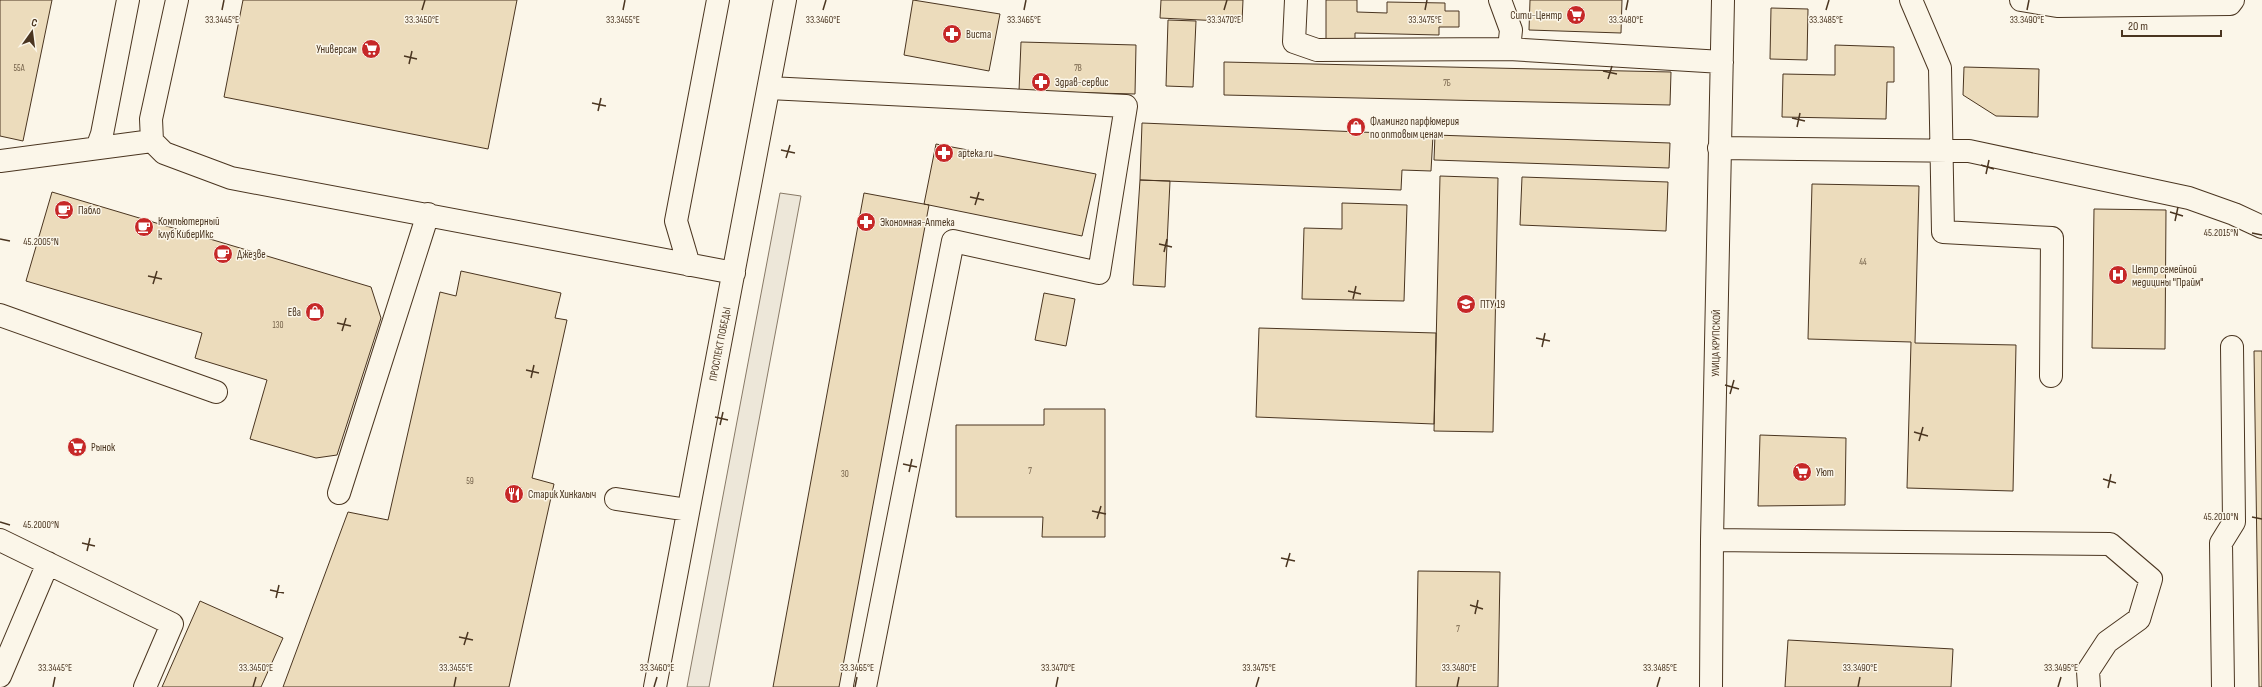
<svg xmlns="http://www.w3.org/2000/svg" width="2262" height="687" viewBox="0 0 2262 687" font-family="'Sofia Sans Condensed',sans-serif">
  <rect width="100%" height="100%" fill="#fbf6e9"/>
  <!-- parking -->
  <path fill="#ede7d9" stroke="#887966" d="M 780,193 L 801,196 L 709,687 L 687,687 Z"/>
  <!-- building -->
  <path fill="#ecdcbc" stroke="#4a3520" d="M 0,0 L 52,0 L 23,141 L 0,136 Z
    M 243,0 L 517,0 L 488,149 L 224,97 Z
    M 913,0 L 1000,14 L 989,71 L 904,55 Z
    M 1161,0 L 1243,0 L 1242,22 L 1160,18 Z
    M 1326,0 L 1357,0 L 1357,12 L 1387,13 L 1387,2 L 1445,3 L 1445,11 L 1459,11 L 1459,27 L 1439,27 L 1439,35 L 1355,33 L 1355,41 L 1326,40 Z
    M 1530,0 L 1622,0 L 1621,33 L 1529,30 Z
    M 1771,8 L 1808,9 L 1807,60 L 1770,59 Z
    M 1168,20 L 1196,21 L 1193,87 L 1166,86 Z
    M 1021,42 L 1136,45 L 1135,94 L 1019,91 Z
    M 1835,45 L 1894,47 L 1894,82 L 1887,82 L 1886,119 L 1782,117 L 1783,74 L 1835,75 Z
    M 1224,62 L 1671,72 L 1670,105 L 1224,95 Z
    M 1964,67 L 2039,69 L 2038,117 L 1996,116 L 1963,95 Z
    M 1142,123 L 1433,135 L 1431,171 L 1402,170 L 1401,190 L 1140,180 Z
    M 1435,135 L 1670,143 L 1669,168 L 1434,160 Z
    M 936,144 L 1096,174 L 1082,236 L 924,204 Z
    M 1440,176 L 1498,178 L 1493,432 L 1434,431 Z
    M 1522,177 L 1668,182 L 1666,231 L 1520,225 Z
    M 1140,180 L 1170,181 L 1165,287 L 1133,285 Z
    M 1812,184 L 1919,186 L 1915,343 L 2016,345 L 2013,491 L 1907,488 L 1911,342 L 1808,339 Z
    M 52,192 L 371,287 L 381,318 L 337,455 L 316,458 L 250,439 L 267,380 L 195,358 L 202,333 L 26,281 Z
    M 864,193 L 929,205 L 839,687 L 773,687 Z
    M 1342,203 L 1407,205 L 1404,301 L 1302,299 L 1304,228 L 1342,229 Z
    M 2094,209 L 2166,210 L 2165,349 L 2092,348 Z
    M 461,271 L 561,293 L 555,318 L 567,320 L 532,478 L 554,484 L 509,687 L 283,687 L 348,512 L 388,520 L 440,292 L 456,296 Z
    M 1044,293 L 1075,299 L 1066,346 L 1035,340 Z
    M 1259,328 L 1436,333 L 1434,424 L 1256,417 Z
    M 2254,351 L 2262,351 L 2262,687 L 2259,687 Z
    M 1044,409 L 1105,409 L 1105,537 L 1042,537 L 1043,517 L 956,517 L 956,425 L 1044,425 Z
    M 1760,435 L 1846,438 L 1845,505 L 1758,506 Z
    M 1418,571 L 1500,572 L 1498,687 L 1416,687 Z
    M 200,601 L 283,638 L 261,687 L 162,687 Z
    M 1788,640 L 1953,649 L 1951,687 L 1785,687 Z"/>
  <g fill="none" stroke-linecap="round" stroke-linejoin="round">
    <!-- minor casing -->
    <g stroke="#4a3520" stroke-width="24">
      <path id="minor" d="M 177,0 L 151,119 L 152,141 L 164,153 L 231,178 L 734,273
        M 1296,0 L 1294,42 L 1317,50 L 1509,49 L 1722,62
        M 1500,0 L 1511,30 L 1509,49
        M 1911,0 L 1940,68 L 1943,232 L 2052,238 L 2051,376
        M 2021,0 L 2057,6 L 2230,4 L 2233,0
        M 769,88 L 1126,106 L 1099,273 L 953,241 L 865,687
        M 97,148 L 102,134 L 128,0
        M 1719,148 L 1969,151 L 2189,198 L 2234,214 L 2262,227
        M 0,161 L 152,141
        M 689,265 L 676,221 L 718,0
        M 0,315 L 216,392
        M 339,493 L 428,214
        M 616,499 L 688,510
        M 0,540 L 172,624 L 145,687
        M 1712,540 L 2110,544 L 2151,579 L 2139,619 L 2107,642 L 2088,671 L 2089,687
        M 0,676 L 48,563
        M 655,687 L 785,0
        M 1711,687 L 1712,540 L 1723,0
        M 2223,687 L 2221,543 L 2234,522 L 2232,347"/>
    </g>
    <!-- minor -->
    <use href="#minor" stroke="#fbf6e9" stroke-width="22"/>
  </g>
  <!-- ticks -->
  <path fill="none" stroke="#4a3520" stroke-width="1.5" d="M 222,10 L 224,0M 422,10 L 425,0M 623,10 L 625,0M 823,10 L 826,0M 1024,10 L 1026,0M 1224,10 L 1227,0M 1425,10 L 1427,0M 1626,10 L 1628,0M 1826,10 L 1829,0M 2027,10 L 2029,0M 404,56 L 417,59M 409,64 L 412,51M 1603,71 L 1617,74M 1608,79 L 1612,66M 592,103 L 606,106M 598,111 L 601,98M 1792,118 L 1805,121M 1797,127 L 1800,113M 781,150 L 795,153M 786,158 L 790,145M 1981,165 L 1994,169M 1986,174 L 1989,160M 970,197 L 984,200M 975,205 L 979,192M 2170,212 L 2183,216M 2175,221 L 2178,207M 2252,233 L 2262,235M 0,239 L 10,241M 1159,244 L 1172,247M 1164,252 L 1167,239M 148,276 L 162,279M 153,284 L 157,271M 1348,291 L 1361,294M 1353,299 L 1356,286M 337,323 L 351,326M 342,331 L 346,318M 1536,338 L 1550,341M 1542,347 L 1545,333M 526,370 L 539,373M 531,378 L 534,365M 1725,385 L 1739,389M 1730,394 L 1734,380M 715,417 L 728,420M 720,425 L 723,412M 1914,432 L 1928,436M 1919,441 L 1923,427M 903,464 L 917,467M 909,472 L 912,459M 2103,479 L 2116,483M 2108,488 L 2111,474M 1092,511 L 1106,514M 2252,517 L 2262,519M 1097,519 L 1101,506M 0,522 L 10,525M 82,543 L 95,546M 87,551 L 90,538M 1281,558 L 1295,561M 1286,567 L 1290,553M 270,590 L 284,593M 276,598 L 279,585M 1470,605 L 1483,609M 1475,614 L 1478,600M 459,637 L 473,640M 464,645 L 468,632M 53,687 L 55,677M 253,687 L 256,677M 454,687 L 456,677M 654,687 L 657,677M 855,687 L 857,677M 1056,687 L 1058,677M 1256,687 L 1259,677M 1457,687 L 1459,677M 1657,687 L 1660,677M 1858,687 L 1860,677M 2058,687 L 2061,677"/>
  <!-- icons -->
  <defs>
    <g id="supermarket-disc" transform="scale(1)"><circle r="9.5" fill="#c62828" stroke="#fbf6e9"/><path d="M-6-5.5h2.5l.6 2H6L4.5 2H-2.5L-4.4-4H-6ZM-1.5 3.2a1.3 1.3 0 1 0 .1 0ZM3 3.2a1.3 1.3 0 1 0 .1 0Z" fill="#fff"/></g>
    <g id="pharmacy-disc" transform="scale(1)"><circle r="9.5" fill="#c62828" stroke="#fbf6e9"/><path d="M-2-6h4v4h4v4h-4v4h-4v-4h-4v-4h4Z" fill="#fff"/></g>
    <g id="shop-disc" transform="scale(1)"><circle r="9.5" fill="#c62828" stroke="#fbf6e9"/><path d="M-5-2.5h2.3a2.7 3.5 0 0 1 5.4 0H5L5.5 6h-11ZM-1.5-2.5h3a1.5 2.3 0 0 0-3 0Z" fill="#fff"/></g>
    <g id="cafe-disc" transform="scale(1)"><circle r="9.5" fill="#c62828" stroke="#fbf6e9"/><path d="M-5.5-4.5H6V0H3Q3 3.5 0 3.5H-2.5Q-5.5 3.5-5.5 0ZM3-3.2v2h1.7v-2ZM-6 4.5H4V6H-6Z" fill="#fff"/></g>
    <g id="hospital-disc" transform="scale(1)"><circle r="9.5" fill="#c62828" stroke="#fbf6e9"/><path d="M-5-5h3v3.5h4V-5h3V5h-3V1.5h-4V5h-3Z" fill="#fff"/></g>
    <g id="university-disc" transform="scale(1)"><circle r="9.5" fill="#c62828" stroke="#fbf6e9"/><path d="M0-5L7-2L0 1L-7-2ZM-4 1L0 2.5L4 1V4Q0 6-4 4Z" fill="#fff"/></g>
    <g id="restaurant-disc" transform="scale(1)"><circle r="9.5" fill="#c62828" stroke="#fbf6e9"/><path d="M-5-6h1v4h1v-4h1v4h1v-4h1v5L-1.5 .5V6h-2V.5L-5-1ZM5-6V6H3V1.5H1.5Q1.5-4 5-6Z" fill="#fff"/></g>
  </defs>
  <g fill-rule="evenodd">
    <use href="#supermarket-disc" x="1576" y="15"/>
    <use href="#pharmacy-disc" x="952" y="34"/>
    <use href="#supermarket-disc" x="371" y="49"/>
    <use href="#pharmacy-disc" x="1041" y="82"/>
    <use href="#shop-disc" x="1356" y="127"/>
    <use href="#pharmacy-disc" x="944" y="153"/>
    <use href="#cafe-disc" x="64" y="210"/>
    <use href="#pharmacy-disc" x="866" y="222"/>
    <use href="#cafe-disc" x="144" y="227"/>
    <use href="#cafe-disc" x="223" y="254"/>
    <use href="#hospital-disc" x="2118" y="275"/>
    <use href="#university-disc" x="1466" y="304"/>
    <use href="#shop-disc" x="315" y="312"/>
    <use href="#supermarket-disc" x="77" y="447"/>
    <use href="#supermarket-disc" x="1802" y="472"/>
    <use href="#restaurant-disc" x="514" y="494"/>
  </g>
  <g text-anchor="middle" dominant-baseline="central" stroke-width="3" stroke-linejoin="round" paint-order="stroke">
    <!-- number labels -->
    <g font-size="9" fill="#725f47">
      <text x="19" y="68">55А</text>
      <text x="1078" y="68">7В</text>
      <text x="1447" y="83">7Б</text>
      <text x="1863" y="262">44</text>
      <text x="278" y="325">130</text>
      <text x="1030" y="471">7</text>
      <text x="845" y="474">30</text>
      <text x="470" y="481">59</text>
      <text x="1458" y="629">7</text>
    </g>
    <!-- poi labels -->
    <g font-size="11" fill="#4a3520" stroke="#fbf6e9" text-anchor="start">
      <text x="1562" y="15" text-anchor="end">Сити-Центр</text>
      <text x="966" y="34">Виста</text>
      <text x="357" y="49" text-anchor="end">Универсам</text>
      <text x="1055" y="82">Здрав-сервис</text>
      <text x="1370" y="121">Фламинго парфюмерия<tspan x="1370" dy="13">по оптовым ценам</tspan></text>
      <text x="958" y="153">apteka.ru</text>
      <text x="78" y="210">Пабло</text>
      <text x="158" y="221">Компьютерный<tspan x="158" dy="13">клуб КиберИкс</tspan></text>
      <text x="880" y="222">Экономная-Аптека</text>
      <text x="237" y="254">Джезве</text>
      <text x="2132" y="269">Центр семейной<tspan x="2132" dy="13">медицины "Прайм"</tspan></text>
      <text x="1480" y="304">ПТУ 19</text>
      <text x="301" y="312" text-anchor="end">Ева</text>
      <text x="91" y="447">Рынок</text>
      <text x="1816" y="472">Уют</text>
      <text x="528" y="494">Старик Хинкалыч</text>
    </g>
    <!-- street labels -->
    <g font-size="11" fill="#4a3520" stroke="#fbf6e9">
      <text transform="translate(1716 343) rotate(-89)">УЛИЦА КРУПСКОЙ</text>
      <text transform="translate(720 344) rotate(-79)">ПРОСПЕКТ ПОБЕДЫ</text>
    </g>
  </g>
  <g font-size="10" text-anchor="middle" fill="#4a3520" stroke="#fbf6e9" stroke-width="3" stroke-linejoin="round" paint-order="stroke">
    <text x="222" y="23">33.3445°E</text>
    <text x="422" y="23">33.3450°E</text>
    <text x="623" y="23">33.3455°E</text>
    <text x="823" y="23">33.3460°E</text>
    <text x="1024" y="23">33.3465°E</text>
    <text x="1224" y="23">33.3470°E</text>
    <text x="1425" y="23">33.3475°E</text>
    <text x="1626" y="23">33.3480°E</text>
    <text x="1826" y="23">33.3485°E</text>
    <text x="2027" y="23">33.3490°E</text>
    <text x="2221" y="236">45.2015°N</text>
    <text x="41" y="245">45.2005°N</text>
    <text x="2221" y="520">45.2010°N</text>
    <text x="41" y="528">45.2000°N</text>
    <text x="55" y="671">33.3445°E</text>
    <text x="256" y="671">33.3450°E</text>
    <text x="456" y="671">33.3455°E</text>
    <text x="657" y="671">33.3460°E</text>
    <text x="857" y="671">33.3465°E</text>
    <text x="1058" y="671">33.3470°E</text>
    <text x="1259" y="671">33.3475°E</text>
    <text x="1459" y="671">33.3480°E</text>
    <text x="1660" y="671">33.3485°E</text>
    <text x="1860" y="671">33.3490°E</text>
    <text x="2061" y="671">33.3495°E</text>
  </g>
  <!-- north arrow -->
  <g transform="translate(32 32) rotate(14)" stroke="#fbf6e9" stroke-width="3" paint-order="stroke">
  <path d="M0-3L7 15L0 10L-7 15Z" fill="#4a3520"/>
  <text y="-6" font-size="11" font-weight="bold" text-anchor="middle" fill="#4a3520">С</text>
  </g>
  <!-- scale -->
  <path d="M2122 30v6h99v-6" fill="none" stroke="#4a3520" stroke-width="2"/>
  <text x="2128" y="30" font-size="12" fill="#4a3520" stroke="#fbf6e9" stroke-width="3" paint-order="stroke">20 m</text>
</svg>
